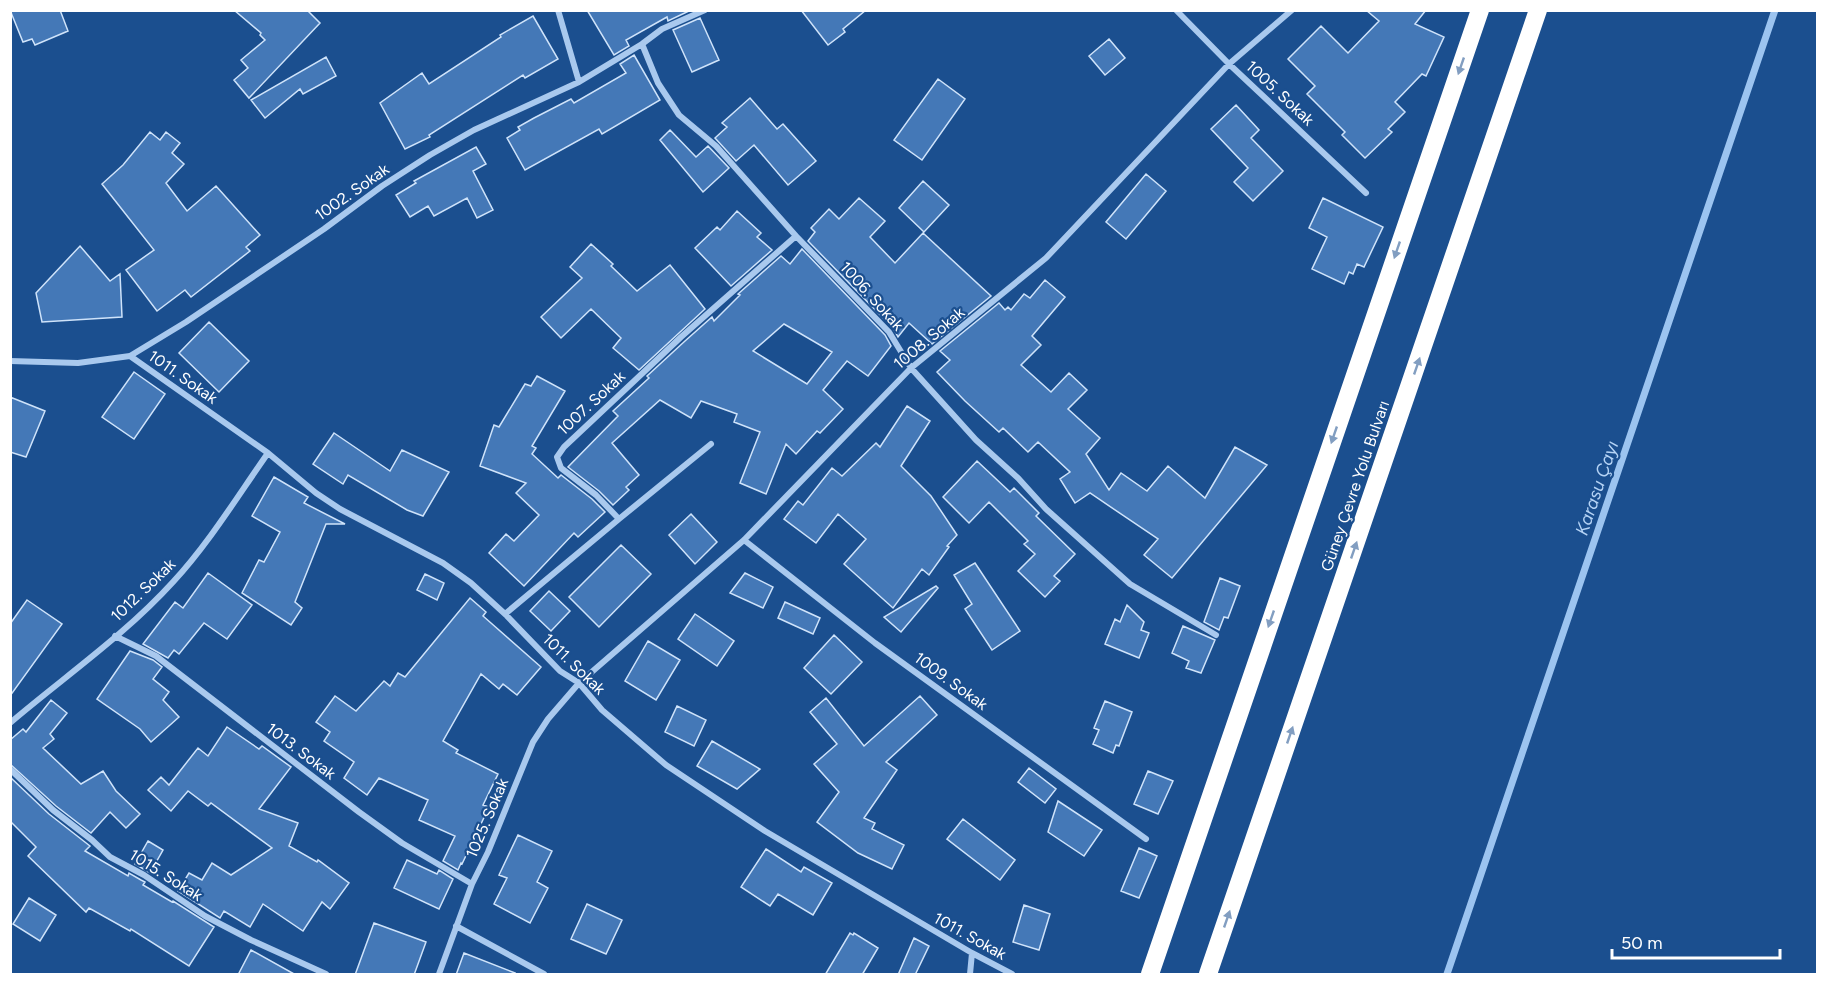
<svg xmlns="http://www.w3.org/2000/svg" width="1828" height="985" viewBox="0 0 1828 985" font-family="Figtree,sans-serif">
  <rect width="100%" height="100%" fill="#1b4f8f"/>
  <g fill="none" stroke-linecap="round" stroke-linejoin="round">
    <!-- stream -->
    <path stroke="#9cc4f0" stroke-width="7" d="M 1447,974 L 1775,10"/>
  </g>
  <!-- building -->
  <path fill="#4478b7" stroke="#cfe3fa" stroke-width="1.5" fill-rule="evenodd" d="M 10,10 L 60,10 L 68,31 L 35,45 L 32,39 L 23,42 Z
    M 234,10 L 307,10 L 320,23 L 249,98 L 234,80 L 248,68 L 241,60 L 265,40 L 260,35 L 261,33 Z
    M 587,10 L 691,10 L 668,21 L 667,17 L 626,40 L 629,46 L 614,55 Z
    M 801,10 L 866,10 L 843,29 L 845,32 L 828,45 Z
    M 1366,10 L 1426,10 L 1415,24 L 1444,37 L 1426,76 L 1422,74 L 1395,102 L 1405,112 L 1388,129 L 1392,132 L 1365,158 L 1342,135 L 1345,132 L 1307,94 L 1315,86 L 1288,59 L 1321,26 L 1348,53 L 1379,21 Z
    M 533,16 L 558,59 L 525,78 L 523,75 L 429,135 L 430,137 L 405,149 L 380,103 L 422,73 L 429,84 L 501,37 L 500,35 Z
    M 700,18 L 719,60 L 692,72 L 673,30 Z
    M 1109,39 L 1125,58 L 1105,75 L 1089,56 Z
    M 634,55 L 660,100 L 602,134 L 599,129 L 525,170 L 507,138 L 520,130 L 518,127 L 534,118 L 571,99 L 574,103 L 626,73 L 620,64 Z
    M 326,57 L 336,76 L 303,94 L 300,89 L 265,118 L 251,100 Z
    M 938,79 L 965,99 L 922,160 L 894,140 Z
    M 750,98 L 777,129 L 783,124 L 816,161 L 788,185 L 754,145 L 736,161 L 715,138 L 727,127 L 722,123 Z
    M 1236,105 L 1259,130 L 1251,138 L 1283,171 L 1253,201 L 1234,182 L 1248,168 L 1211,129 Z
    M 670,130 L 696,157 L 708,146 L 729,168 L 703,192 L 660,140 Z
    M 150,132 L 160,140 L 166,132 L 180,143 L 172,153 L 184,164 L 166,183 L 187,211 L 216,186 L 260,235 L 246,247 L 250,251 L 191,297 L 185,290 L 157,311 L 126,270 L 154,250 L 102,184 L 123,165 Z
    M 476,147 L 486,164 L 473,171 L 493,210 L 477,218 L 467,198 L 434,216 L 428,206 L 410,217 L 396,195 L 416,183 L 414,181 Z
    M 1146,174 L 1166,191 L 1126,239 L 1106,222 Z
    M 923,181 L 949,205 L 924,232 L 899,208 Z
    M 859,198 L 885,221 L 870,237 L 895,263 L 923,233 L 991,296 L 932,344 L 909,323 L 898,337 L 893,328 L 808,241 L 815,232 L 811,228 L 829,209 L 839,219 Z
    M 1323,198 L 1383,227 L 1364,267 L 1357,264 L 1353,274 L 1349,272 L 1344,284 L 1312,269 L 1327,237 L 1309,228 Z
    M 737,211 L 761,233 L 757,237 L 772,250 L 731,286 L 695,248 L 717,227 L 720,230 Z
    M 591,244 L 613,264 L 611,266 L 637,291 L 670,265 L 705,309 L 639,370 L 613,348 L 621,338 L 591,309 L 561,338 L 541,317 L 582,278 L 570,267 Z
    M 80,246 L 110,281 L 120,274 L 122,317 L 42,322 L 36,293 Z
    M 802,249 L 885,335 L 891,346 L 868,376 L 847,361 L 823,390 L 843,409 L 820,433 L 817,431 L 796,454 L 786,444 L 766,494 L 740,483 L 760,432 L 734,422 L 737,414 L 701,401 L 691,418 L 660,400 L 612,443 L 639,475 L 626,487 L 629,490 L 613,505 L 599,491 L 568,467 L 618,416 L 613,411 L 649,378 L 647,376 L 685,341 L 712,317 L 714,321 L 740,295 L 738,294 L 781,256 L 790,264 ZM 784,324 L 832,352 L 807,384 L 753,351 Z
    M 1045,280 L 1065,297 L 1032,336 L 1041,345 L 1021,365 L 1051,392 L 1069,373 L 1087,390 L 1068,409 L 1100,438 L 1086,454 L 1109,490 L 1121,473 L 1147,491 L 1168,466 L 1205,498 L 1235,447 L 1267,465 L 1172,578 L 1144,555 L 1158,539 L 1090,493 L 1075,503 L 1060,479 L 1070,472 L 1038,442 L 1028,452 L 1003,428 L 999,432 L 965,401 L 937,372 L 950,360 L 940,351 L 999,303 L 1005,310 L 1008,307 L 1011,310 L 1024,294 L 1030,298 Z
    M 209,322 L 249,361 L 219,392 L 179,353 Z
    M 134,372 L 165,394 L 134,439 L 102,417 Z
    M 537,376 L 565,391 L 532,446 L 536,448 L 532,454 L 558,478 L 561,475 L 592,499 L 605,512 L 578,537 L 574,533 L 524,586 L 489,553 L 506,534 L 514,541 L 539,515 L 516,493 L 526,483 L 480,466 L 494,425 L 499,427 L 525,384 L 531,386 Z
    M 10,397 L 45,411 L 26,457 L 10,452 Z
    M 907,406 L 930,421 L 901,466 L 931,496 L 957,535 L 947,546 L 949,547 L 929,575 L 922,569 L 893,608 L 844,564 L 866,539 L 838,514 L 816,543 L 784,519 L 798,501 L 803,505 L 832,468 L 842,476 L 876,443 L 880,447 Z
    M 334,433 L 390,471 L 402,450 L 449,472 L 423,516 L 407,510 L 348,475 L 343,484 L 313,464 Z
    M 977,461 L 1010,492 L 1014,488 L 1039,513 L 1036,516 L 1075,554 L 1054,576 L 1060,581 L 1045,597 L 1018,571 L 1035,554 L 1024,544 L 1028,541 L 989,502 L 969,523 L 943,497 Z
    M 274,477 L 308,497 L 304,503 L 345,524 L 326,524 L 295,602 L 302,608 L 291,625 L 242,593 L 259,560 L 264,562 L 280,532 L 252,516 Z
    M 691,514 L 717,542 L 695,564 L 669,535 Z
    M 621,545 L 651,574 L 599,627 L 569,597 Z
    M 975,563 L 1020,631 L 992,650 L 965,609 L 972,604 L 954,575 Z
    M 208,573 L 252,605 L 227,639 L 204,623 L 179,654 L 174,650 L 168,658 L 143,644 L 175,602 L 183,608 Z
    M 745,573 L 773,587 L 763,608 L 730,593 Z
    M 425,574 L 444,583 L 437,600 L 417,590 Z
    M 1220,578 L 1240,586 L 1228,618 L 1224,617 L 1219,630 L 1204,622 Z
    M 936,586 L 938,588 L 901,632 L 884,617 Z
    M 549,591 L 570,611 L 551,631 L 530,611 Z
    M 470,598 L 486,612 L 483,616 L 541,667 L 517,695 L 503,684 L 499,689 L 481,674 L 443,741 L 458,750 L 456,753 L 498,774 L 483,805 L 489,807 L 462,864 L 461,863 L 458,870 L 443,861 L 455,836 L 419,820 L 428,800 L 379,778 L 367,795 L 344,778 L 354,762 L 324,741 L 330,732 L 316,722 L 335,696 L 356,711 L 384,681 L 390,686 L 398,673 L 405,677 Z
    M 27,600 L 62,624 L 10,696 L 10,624 Z
    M 785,602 L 820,618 L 813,634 L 778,618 Z
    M 1127,605 L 1144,622 L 1141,630 L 1149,633 L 1139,658 L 1105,644 L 1115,619 L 1120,622 Z
    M 695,614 L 734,641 L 717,666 L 678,639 Z
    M 1183,626 L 1215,640 L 1201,673 L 1186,668 L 1189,661 L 1172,653 Z
    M 834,635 L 862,662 L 831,694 L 804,668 Z
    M 648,641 L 680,660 L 656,700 L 625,681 Z
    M 130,651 L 153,660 L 162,667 L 153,679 L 169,692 L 163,700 L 179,717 L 151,742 L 140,729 L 97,699 Z
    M 920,696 L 937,715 L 886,762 L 897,770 L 864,818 L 875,823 L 872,829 L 904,845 L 892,869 L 858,853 L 817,822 L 839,792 L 814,764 L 837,744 L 810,712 L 826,698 L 864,746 Z
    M 51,700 L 67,713 L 50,734 L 54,739 L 43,748 L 81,784 L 103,771 L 116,791 L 140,814 L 126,828 L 110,812 L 91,833 L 56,806 L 10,764 L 10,740 L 23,729 L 26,732 Z
    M 1105,701 L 1132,712 L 1119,746 L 1116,745 L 1113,753 L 1093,744 L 1099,730 L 1094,728 Z
    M 677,706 L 706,720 L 694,746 L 665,732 Z
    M 227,727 L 259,749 L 262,746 L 291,767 L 259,809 L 298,823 L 289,846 L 317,862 L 318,860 L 349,883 L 330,909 L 322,902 L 303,931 L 263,904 L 250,927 L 224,911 L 220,918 L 178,891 L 189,873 L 202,880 L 212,863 L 231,875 L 272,848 L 211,803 L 208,806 L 188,791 L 171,811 L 148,790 L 161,777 L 169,785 L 198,748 L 208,756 Z
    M 712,741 L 760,769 L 737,789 L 697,766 Z
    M 1029,768 L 1056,789 L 1045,803 L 1018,782 Z
    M 1148,771 L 1173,781 L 1158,814 L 1134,804 Z
    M 10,777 L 49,814 L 90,846 L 85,851 L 128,876 L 129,873 L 141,880 L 145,882 L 143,885 L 172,902 L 173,901 L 214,927 L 189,966 L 131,929 L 130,931 L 89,908 L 86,912 L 28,856 L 36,847 L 10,821 Z
    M 1058,801 L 1102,830 L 1084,856 L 1048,832 Z
    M 963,819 L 1015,860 L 1000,880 L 947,839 Z
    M 518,835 L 552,851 L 537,882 L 548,888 L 530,923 L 494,904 L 507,878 L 499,875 Z
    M 148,841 L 163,850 L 150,873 L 135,864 Z
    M 1139,848 L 1157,856 L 1139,898 L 1121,891 Z
    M 766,849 L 801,872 L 804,867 L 832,883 L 813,915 L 778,894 L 770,906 L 741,887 Z
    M 407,860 L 437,874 L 439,870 L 453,879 L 439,909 L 394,888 Z
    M 29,898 L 56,915 L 40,941 L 13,924 Z
    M 587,904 L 622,920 L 606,954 L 571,939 Z
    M 1024,905 L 1050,914 L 1039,950 L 1013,942 Z
    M 374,923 L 426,942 L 414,975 L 355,975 Z
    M 850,933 L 853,935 L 854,933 L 878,948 L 862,975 L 825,975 Z
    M 914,938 L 929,946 L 915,975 L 898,975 Z
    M 251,950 L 296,975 L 238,975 Z
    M 464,953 L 515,973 L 514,975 L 456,975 Z"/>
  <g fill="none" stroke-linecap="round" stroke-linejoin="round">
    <!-- street -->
    <path stroke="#a9c9ee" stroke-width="6" d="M 558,10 L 579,82
      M 1176,10 L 1229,64 L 1366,193
      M 642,44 L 658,83 L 679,115 L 716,146 L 796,236 L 889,332 L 911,368 L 976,440 L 1018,478 L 1046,509 L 1130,584 L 1216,635
      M 130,356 L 268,453 L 316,493 L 340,509 L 443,563 L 471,583 L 505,614 L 560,671 L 579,683 L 602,710 L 666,765 L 765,831 L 972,953 L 1012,974
      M 10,361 L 78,363 L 130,356 L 186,322 L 324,229 L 382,186 L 430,155 L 474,130 L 579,82 L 642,44 L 662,29 L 705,10
      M 619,519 L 711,444
      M 744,540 L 875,643 L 1146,839
      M 505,614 L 619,519 L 596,495 L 561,468 L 557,457 L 564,447 L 681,337 L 796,236
      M 115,636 L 156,656 L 359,812 L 402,843 L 472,884
      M 10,723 C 64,677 125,635 173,582 C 209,543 237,497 268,453
      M 10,769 L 53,810 L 92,840 L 110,857 L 144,875 L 205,916 L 251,940 L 326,974
      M 456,926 L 544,974
      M 439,974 L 472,884 L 488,852 L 533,742 L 548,719 L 579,683 L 744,540 L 911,368 L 1046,258 L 1229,64 L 1292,10
      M 970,974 L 972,953"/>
    <!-- highway -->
    <path stroke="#fff" stroke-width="18" d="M 1150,974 L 1480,10
      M 1208,974 L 1538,10"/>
  </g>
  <!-- one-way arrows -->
  <defs><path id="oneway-solid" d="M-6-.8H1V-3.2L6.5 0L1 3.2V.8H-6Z" transform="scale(1.5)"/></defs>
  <g fill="#829ec1">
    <use href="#oneway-solid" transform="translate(1461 66) rotate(109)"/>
    <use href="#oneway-solid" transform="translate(1397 250) rotate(109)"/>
    <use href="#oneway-solid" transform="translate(1417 366) rotate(-71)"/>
    <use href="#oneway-solid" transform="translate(1334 435) rotate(109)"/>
    <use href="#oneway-solid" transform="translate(1354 550) rotate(-71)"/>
    <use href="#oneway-solid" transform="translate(1271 619) rotate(109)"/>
    <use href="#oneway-solid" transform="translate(1290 735) rotate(-71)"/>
    <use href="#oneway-solid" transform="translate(1227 919) rotate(-71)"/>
  </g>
  <g text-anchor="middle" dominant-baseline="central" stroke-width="4.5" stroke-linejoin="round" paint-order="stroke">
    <!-- street labels -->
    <g font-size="16" fill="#fff" stroke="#1b4f8f">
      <text transform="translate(1280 93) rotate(43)">1005. Sokak</text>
      <text transform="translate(352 192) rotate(-35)">1002. Sokak</text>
      <text transform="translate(872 296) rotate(48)">1006. Sokak</text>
      <text transform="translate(929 338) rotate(-40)">1008. Sokak</text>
      <text transform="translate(183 377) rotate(35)">1011. Sokak</text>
      <text transform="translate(591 403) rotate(-43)">1007. Sokak</text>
      <text transform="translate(1355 486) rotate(-71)">Güney Çevre Yolu Bulvarı</text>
      <text transform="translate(143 590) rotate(-44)">1012. Sokak</text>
      <text transform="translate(574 664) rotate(44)">1011. Sokak</text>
      <text transform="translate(951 681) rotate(36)">1009. Sokak</text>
      <text transform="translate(301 751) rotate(37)">1013. Sokak</text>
      <text transform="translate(487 818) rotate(-67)">1025. Sokak</text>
      <text transform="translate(166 875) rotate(32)">1015. Sokak</text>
      <text transform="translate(970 936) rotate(29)">1011. Sokak</text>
    </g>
    <!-- water labels -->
    <g font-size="18" font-style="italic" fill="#b5d3f5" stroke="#1b4f8f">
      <text transform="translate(1597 488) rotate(-71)">Karasu Çayı</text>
    </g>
  </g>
  <!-- border -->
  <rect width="1828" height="985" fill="none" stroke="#ffffff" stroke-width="24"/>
  <!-- scale -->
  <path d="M1612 949v9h168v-9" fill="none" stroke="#ffffff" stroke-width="3"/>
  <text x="1621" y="949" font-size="18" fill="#ffffff" stroke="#1b4f8f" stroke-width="4.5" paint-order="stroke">50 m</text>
</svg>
